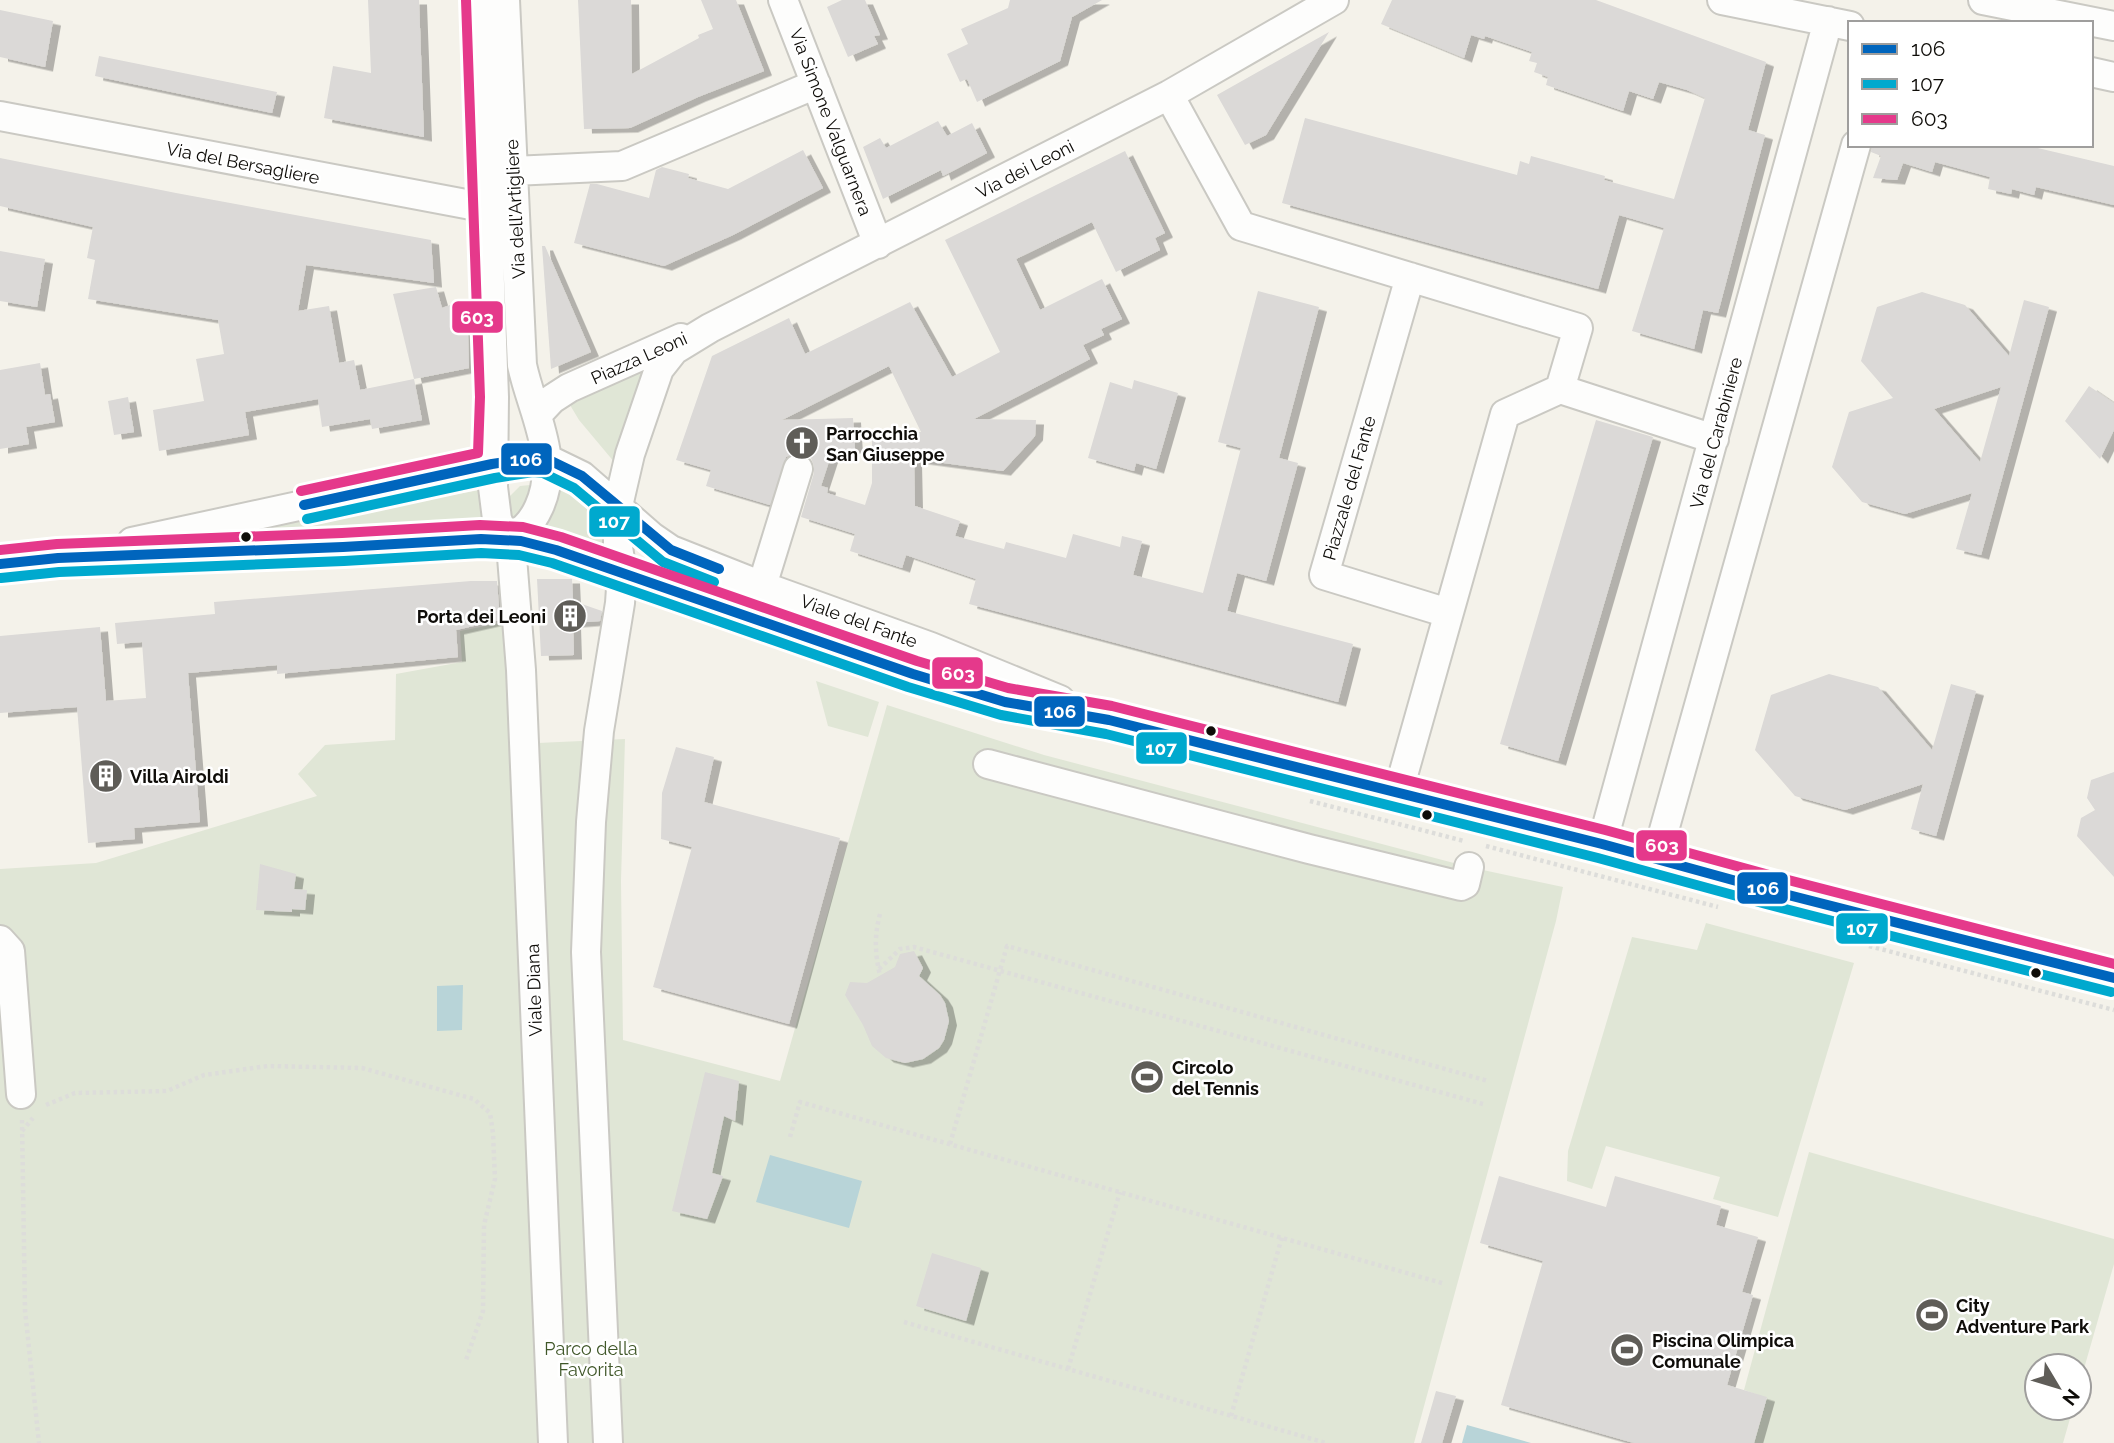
<svg xmlns="http://www.w3.org/2000/svg" width="2114" height="1443" viewBox="0 0 2114 1443" font-family="Raleway,sans-serif">
  <defs>
    <filter id="shadow"><feDropShadow dx="8" dy="4.5" stdDeviation="0" flood-color="#0004"/></filter>
  </defs>
  <rect width="100%" height="100%" fill="#f4f2ea"/>
  <!-- green -->
  <path fill="#e0e6d6" d="M 649,365 L 615,463 L 579,420 L 570,405 Z
    M 530,485 L 527,504 L 515,521 L 508,514 L 507,499 L 520,486 Z
    M 558,488 C 588,504 600,518 606,552 L 544,530 L 552,514 Z
    M 480,490 L 479,502 L 483,524 L 225,543 L 224,535 Z
    M 511,621 L 516,744 L 625,739 L 621,881 L 623,1040 L 780,1081 L 887,705 L 1044,755 L 1469,867 L 1563,887 L 1556,921 L 1414,1443 L 0,1443 L 0,869 L 96,863 L 317,796 L 298,774 L 325,745 L 395,740 L 396,674 L 462,662 L 460,631 Z
    M 816,681 L 879,702 L 868,737 L 828,726 Z
    M 1706,923 L 1854,963 L 1778,1217 L 1713,1199 L 1720,1177 L 1606,1146 L 1592,1189 L 1567,1181 L 1568,1151 L 1632,937 L 1697,950 Z
    M 1809,1152 L 2114,1239 L 2114,1264 L 2079,1386 L 2079,1366 L 2037,1366 L 2037,1408 L 2073,1408 L 2063,1443 L 1754,1443 L 1767,1398 L 1744,1390 Z"/>
  <!-- water -->
  <path fill="#b8d4d8" d="M 463,985 L 462,1030 L 437,1031 L 437,986 Z
    M 770,1155 L 862,1181 L 849,1228 L 756,1202 Z
    M 1467,1425 L 1531,1443 L 1462,1443 Z"/>
  <!-- building -->
  <path fill="#dbd9d7" fill-rule="evenodd" filter="url(#shadow)" d="M 368,0 L 419,0 L 424,137 L 324,118 L 333,66 L 371,73 Z
    M 578,0 L 631,0 L 632,74 L 699,38 L 698,35 L 713,29 L 701,0 L 736,0 L 764,71 L 698,97 L 630,128 L 584,129 Z
    M 842,0 L 865,0 L 880,35 L 874,36 L 878,44 L 848,57 L 827,7 Z
    M 1010,0 L 1102,0 L 1072,17 L 1060,61 L 977,102 L 967,79 L 960,82 L 947,54 L 968,44 L 961,29 L 1008,8 Z
    M 1392,0 L 1596,0 L 1766,62 L 1748,130 L 1765,135 L 1718,313 L 1703,310 L 1694,349 L 1632,331 L 1664,228 L 1619,215 L 1598,289 L 1282,203 L 1305,118 L 1517,175 L 1520,161 L 1529,164 L 1531,156 L 1605,176 L 1604,180 L 1674,199 L 1705,98 L 1687,90 L 1659,82 L 1653,99 L 1629,91 L 1623,111 L 1546,85 L 1548,77 L 1534,72 L 1537,63 L 1529,61 L 1532,52 L 1485,36 L 1484,39 L 1471,35 L 1464,58 L 1381,24 Z
    M 0,10 L 53,21 L 45,67 L 0,57 Z
    M 1329,32 L 1266,135 L 1245,145 L 1217,95 Z
    M 99,56 L 277,92 L 272,113 L 95,76 Z
    M 938,121 L 947,136 L 972,123 L 987,153 L 943,176 L 941,170 L 883,199 L 863,147 L 880,138 L 886,148 Z
    M 1872,145 L 2025,145 L 2114,166 L 2114,205 L 2036,187 L 2034,195 L 2012,189 L 2011,194 L 1988,189 L 1990,177 L 1935,162 L 1932,172 L 1903,163 L 1897,180 L 1873,178 L 1881,156 L 1871,152 Z
    M 803,150 L 823,188 L 733,235 L 664,266 L 574,243 L 590,184 L 597,184 L 649,198 L 656,170 L 662,167 L 689,174 L 688,178 L 728,189 Z
    M 1125,151 L 1165,233 L 1155,238 L 1160,250 L 1116,272 L 1092,222 L 1016,259 L 1040,310 L 1102,279 L 1122,319 L 1101,329 L 1104,335 L 1083,345 L 1090,359 L 974,419 L 1036,420 L 1035,436 L 1003,471 L 914,459 L 915,506 L 960,521 L 955,536 L 1004,549 L 1006,542 L 1066,558 L 1073,534 L 1120,547 L 1122,536 L 1142,541 L 1133,575 L 1203,593 L 1241,448 L 1218,442 L 1258,291 L 1319,307 L 1279,458 L 1298,463 L 1266,581 L 1237,573 L 1227,611 L 1353,644 L 1338,702 L 969,604 L 976,579 L 906,555 L 902,568 L 850,551 L 855,534 L 801,517 L 814,473 L 814,466 L 811,458 L 804,453 L 795,453 L 786,457 L 770,505 L 706,486 L 711,470 L 676,460 L 712,356 L 789,318 L 805,354 L 910,302 L 952,377 L 1000,352 L 945,240 ZM 889,366 L 921,432 L 872,432 L 872,483 L 865,505 L 827,493 L 828,488 L 821,486 L 833,449 L 855,449 L 853,418 L 782,420 Z
    M 0,158 L 176,193 L 431,240 L 434,283 L 306,265 L 298,311 L 329,306 L 339,363 L 354,360 L 360,390 L 414,379 L 422,420 L 372,429 L 370,419 L 322,427 L 318,399 L 245,412 L 249,435 L 159,451 L 153,410 L 204,401 L 196,359 L 224,354 L 218,320 L 88,299 L 95,260 L 87,258 L 93,227 L 0,206 Z
    M 542,246 L 545,246 L 591,352 L 551,369 Z
    M 0,251 L 45,259 L 37,307 L 0,301 Z
    M 436,287 L 442,308 L 467,299 L 469,368 L 414,379 L 393,294 Z
    M 1922,292 L 1965,305 L 2009,356 L 2024,300 L 2049,307 L 1981,555 L 1956,549 L 1972,493 L 1905,514 L 1862,502 L 1832,467 L 1849,412 L 1893,398 L 1861,361 L 1877,307 ZM 2001,387 L 1980,462 L 1934,409 Z
    M 40,363 L 45,395 L 50,394 L 55,422 L 26,427 L 29,444 L 0,449 L 0,370 Z
    M 1134,380 L 1178,393 L 1156,469 L 1136,463 L 1134,471 L 1088,458 L 1110,382 L 1132,389 Z
    M 2089,386 L 2114,403 L 2114,430 L 2100,459 L 2065,421 Z
    M 128,397 L 134,432 L 114,435 L 108,401 Z
    M 1596,420 L 1653,437 L 1558,761 L 1500,744 Z
    M 537,579 L 572,579 L 573,601 L 602,611 L 600,621 L 573,623 L 574,655 L 541,656 Z
    M 471,581 L 497,581 L 500,620 L 456,630 L 458,657 L 277,674 L 277,665 L 188,673 L 200,822 L 134,828 L 135,839 L 88,843 L 77,707 L 0,713 L 0,636 L 100,627 L 106,701 L 146,698 L 142,642 L 117,644 L 115,623 L 215,614 L 214,602 Z
    M 1829,674 L 1878,687 L 1932,750 L 1951,684 L 1976,691 L 1936,836 L 1911,829 L 1923,784 L 1845,810 L 1795,796 L 1755,750 L 1771,695 Z
    M 676,747 L 714,757 L 704,802 L 840,838 L 789,1024 L 653,987 L 692,847 L 661,839 L 662,793 Z
    M 2114,772 L 2114,877 L 2077,836 L 2081,818 L 2095,810 L 2087,798 L 2091,780 Z
    M 260,864 L 296,874 L 294,889 L 307,890 L 305,910 L 292,909 L 292,912 L 256,910 Z
    M 914,951 L 923,968 L 919,976 L 940,995 L 945,1003 L 949,1021 L 944,1040 L 939,1048 L 923,1059 L 905,1063 L 886,1058 L 872,1046 L 863,1025 L 845,995 L 850,982 L 867,983 L 895,967 L 900,954 Z
    M 705,1072 L 739,1081 L 735,1121 L 724,1116 L 712,1173 L 723,1176 L 707,1219 L 672,1211 Z
    M 1499,1176 L 1606,1207 L 1615,1176 L 1721,1206 L 1716,1225 L 1758,1237 L 1742,1292 L 1753,1295 L 1727,1385 L 1767,1397 L 1754,1443 L 1634,1443 L 1501,1405 L 1543,1261 L 1480,1243 Z
    M 932,1253 L 981,1268 L 966,1321 L 916,1306 Z
    M 1436,1391 L 1456,1396 L 1442,1443 L 1421,1443 Z"/>
  <g fill="none" stroke-linecap="round" stroke-linejoin="round">
    <!-- minor casing -->
    <g stroke="#cac9c3" stroke-width="32">
      <path id="minor" d="M 480,0 L 494,397 L 493,487 L 497,519 L 512,557 L 521,670 L 553,1443
        M 783,0 L 878,244
        M 1722,0 L 1850,26
        M 1983,0 L 2114,26
        M 2091,72 L 2114,77
        M 1169,95 L 1241,226 L 1578,328 L 1560,389 L 1505,414 L 1398,793
        M 0,116 L 487,208
        M 513,171 L 622,166 L 816,84
        M 1410,277 L 1324,575 L 1448,613
        M 1560,389 L 1714,439
        M 537,415 L 552,399 L 569,388 L 681,338
        M 505,539 C 522,534 532,523 539,507 C 561,459 532,412 522,365 L 505,0
        M 132,542 L 492,464 L 532,458 L 547,459 L 582,476 L 652,537 L 671,550 L 762,586 L 931,647 L 1060,700
        M 0,564 L 58,558 L 343,547 L 481,539 L 521,541 L 556,550 L 913,674 L 1005,702 L 1109,720 L 1602,844 L 1769,890 L 2114,978
        M 762,586 L 798,469
        M 988,764 L 1309,849 L 1461,886 L 1465,884 L 1469,867
        M 1602,844 L 1828,21
        M 1656,859 L 1856,145
        M 0,940 L 10,951 L 21,1094
        M 608,1443 L 586,952 L 591,822 L 599,731 L 620,603 L 622,573 L 618,547 L 618,506 L 630,454 L 659,369 L 674,350 L 710,328 L 1169,95 L 1334,0"/>
    </g>
    <!-- path -->
    <path stroke="#ddddda" stroke-width="4.5" stroke-dasharray="3.5 3.5" stroke-linecap="butt" d="M 1310,801 L 1464,841
      M 1486,846 L 1718,907
      M 880,914 C 874,937 875,953 880,976
      M 1869,946 L 2114,1010
      M 879,969 L 900,949 L 914,947 L 1483,1104
      M 46,1105 L 75,1093 L 167,1091 L 204,1075 L 268,1066 L 362,1068 L 474,1099 L 490,1113 L 493,1133 L 495,1179 L 484,1225 L 483,1311 L 466,1360
      M 22,1120 L 25,1310 L 39,1443
      M 22,1131 L 33,1118
      M 790,1137 L 800,1102 L 1442,1283
      M 950,1144 L 1007,946 L 1488,1081
      M 904,1322 L 1326,1443
      M 1068,1369 L 1120,1192
      M 1231,1416 L 1282,1237"/>
    <!-- minor -->
    <use href="#minor" stroke="#fdfdfc" stroke-width="28"/>
    <!-- bus-1 casing -->
    <g stroke="#fff" stroke-width="16">
      <path id="bus-1" d="M 304,505 L 492,464 L 532,458 L 547,459 L 582,476 L 671,550 L 719,569
        M 0,564 L 58,558 L 343,547 L 481,539 L 521,541 L 556,550 L 913,674 L 1005,702 L 1109,720 L 1602,844 L 1769,890 L 2114,978"/>
    </g>
    <!-- bus-2 casing -->
    <g stroke="#fff" stroke-width="16">
      <path id="bus-2" d="M 307,519 L 495,478 L 533,472 L 543,473 L 574,488 L 663,562 L 714,582
        M 1,578 L 59,572 L 344,561 L 481,553 L 519,555 L 552,563 L 908,687 L 1001,715 L 1106,734 L 1598,858 L 1766,904 L 2111,992"/>
    </g>
    <!-- bus-3 casing -->
    <g stroke="#fff" stroke-width="16">
      <path id="bus-3" d="M 301,491 L 478,453 L 480,397 L 466,0
        M 0,550 L 57,544 L 342,533 L 480,525 L 523,527 L 561,537 L 917,661 L 1008,688 L 1112,706 L 1605,830 L 1773,876 L 2114,964"/>
    </g>
    <!-- bus-1 -->
    <use href="#bus-1" stroke="#0065bd" stroke-width="10"/>
    <!-- bus-2 -->
    <use href="#bus-2" stroke="#00a9ce" stroke-width="10"/>
    <!-- bus-3 -->
    <use href="#bus-3" stroke="#e5398b" stroke-width="10"/>
  </g>
  <!-- icons -->
  <defs>
    <g id="church-disc" transform="scale(1.75)"><circle r="9.5" fill="#5f5d58" stroke="#fff"/><path d="M-1.2-6h2.4v3.5h3.3v2.4h-3.3V6h-2.4V-.1h-3.3v-2.4h3.3Z" fill="#fff"/></g>
    <g id="building-disc" transform="scale(1.75)"><circle r="9.5" fill="#5f5d58" stroke="#fff"/><path d="M-4-6H4V6H1V3H-1V6H-4ZM-2.5-4.3h1.7v1.8h-1.7ZM.8-4.3h1.7v1.8H.8ZM-2.5-1h1.7V.8h-1.7ZM.8-1h1.7V.8H.8Z" fill="#fff"/></g>
    <g id="stadium-disc" transform="scale(1.75)"><circle r="9.5" fill="#5f5d58" stroke="#fff"/><path d="M0-5a6.5 5 0 1 0 0 10a6.5 5 0 1 0 0-10ZM-3.5-1.8h7v3.6h-7Z" fill="#fff"/></g>
  </defs>
  <g fill-rule="evenodd">
    <use href="#church-disc" x="802" y="443"/>
    <use href="#building-disc" x="570" y="616"/>
    <use href="#building-disc" x="106" y="776"/>
    <use href="#stadium-disc" x="1147" y="1077"/>
    <use href="#stadium-disc" x="1932" y="1315"/>
    <use href="#stadium-disc" x="1627" y="1350"/>
  </g>
  <!-- markers -->
  <g fill="#0f0d09" stroke="#fff" stroke-width="2.5">
    <circle cx="246" cy="537" r="6"/>
    <circle cx="1211" cy="731" r="6"/>
    <circle cx="1427" cy="815" r="6"/>
    <circle cx="2036" cy="973" r="6"/>
  </g>
  <g text-anchor="middle" dominant-baseline="central" stroke-width="5" stroke-linejoin="round" paint-order="stroke">
    <!-- street labels -->
    <g font-size="18" fill="#0f0d09" stroke="#fff">
      <text transform="translate(831 122) rotate(69)">Via Simone Valguarnera</text>
      <text transform="translate(243 163) rotate(11)">Via del Bersagliere</text>
      <text transform="translate(1025 169) rotate(-27)">Via dei Leoni</text>
      <text transform="translate(515 209) rotate(-93)">Via dell'Artigliere</text>
      <text transform="translate(639 358) rotate(-24)">Piazza Leoni</text>
      <text transform="translate(1716 433) rotate(-75)">Via del Carabiniere</text>
      <text transform="translate(1349 488) rotate(-74)">Piazzale del Fante</text>
      <text transform="translate(859 621) rotate(20)">Viale del Fante</text>
      <text transform="translate(534 990) rotate(-92)">Viale Diana</text>
    </g>
    <!-- poi labels -->
    <g font-size="18" font-weight="bold" fill="#0f0d09" stroke="#fff" text-anchor="start">
      <text x="826" y="433">Parrocchia<tspan x="826" dy="21">San Giuseppe</tspan></text>
      <text x="546" y="616" text-anchor="end">Porta dei Leoni</text>
      <text x="130" y="776">Villa Airoldi</text>
      <text x="1172" y="1067">Circolo<tspan x="1172" dy="21">del Tennis</tspan></text>
      <text x="1956" y="1305">City<tspan x="1956" dy="21">Adventure Park</tspan></text>
      <text x="1652" y="1340">Piscina Olimpica<tspan x="1652" dy="21">Comunale</tspan></text>
    </g>
    <!-- park labels -->
    <g font-size="18" fill="#405729" stroke="#fff">
      <text x="591" y="1348">Parco della<tspan x="591" dy="21">Favorita</tspan></text>
    </g>
  </g>
  <g stroke="#fff" stroke-width="2.5">
    <rect x="451" y="300" width="53" height="34" rx="7" fill="#e5398b"/>
    <rect x="500" y="442" width="53" height="34" rx="7" fill="#0065bd"/>
    <rect x="588" y="505" width="53" height="33" rx="7" fill="#00a9ce"/>
    <rect x="931" y="656" width="53" height="34" rx="7" fill="#e5398b"/>
    <rect x="1033" y="695" width="53" height="33" rx="7" fill="#0065bd"/>
    <rect x="1135" y="731" width="53" height="34" rx="7" fill="#00a9ce"/>
    <rect x="1635" y="829" width="53" height="33" rx="7" fill="#e5398b"/>
    <rect x="1736" y="871" width="53" height="34" rx="7" fill="#0065bd"/>
    <rect x="1835" y="912" width="54" height="33" rx="7" fill="#00a9ce"/>
  </g>
  <g font-size="19" text-anchor="middle" font-weight="bold" fill="#fff">
    <text x="477" y="324">603</text>
    <text x="526" y="466">106</text>
    <text x="614" y="528">107</text>
    <text x="958" y="680">603</text>
    <text x="1060" y="718">106</text>
    <text x="1161" y="755">107</text>
    <text x="1662" y="852">603</text>
    <text x="1763" y="895">106</text>
    <text x="1862" y="935">107</text>
  </g>
  <!-- legend -->
  <rect x="1848" y="21" width="245" height="126" fill="#ffffff" stroke="#9f9e9d" stroke-width="2"/>
  <rect x="1862" y="44" width="35" height="10" fill="#0065bd" stroke="#9f9e9d" stroke-width="2"/>
  <text x="1911" y="56" font-size="21" fill="#0f0d09">106</text>
  <rect x="1862" y="79" width="35" height="10" fill="#00a9ce" stroke="#9f9e9d" stroke-width="2"/>
  <text x="1911" y="91" font-size="21" fill="#0f0d09">107</text>
  <rect x="1862" y="114" width="35" height="10" fill="#e5398b" stroke="#9f9e9d" stroke-width="2"/>
  <text x="1911" y="126" font-size="21" fill="#0f0d09">603</text>
  <!-- north arrow -->
  <g transform="translate(2058 1387) rotate(128)"><circle r="33" fill="#ffffff" stroke="#9f9e9d" stroke-width="2"/>
  <path d="M0-5L12 26L0 18L-12 26Z" fill="#5f5d58"/>
  <text y="-10" font-size="19" font-weight="bold" text-anchor="middle" fill="#0f0d09">N</text>
  </g>
</svg>
